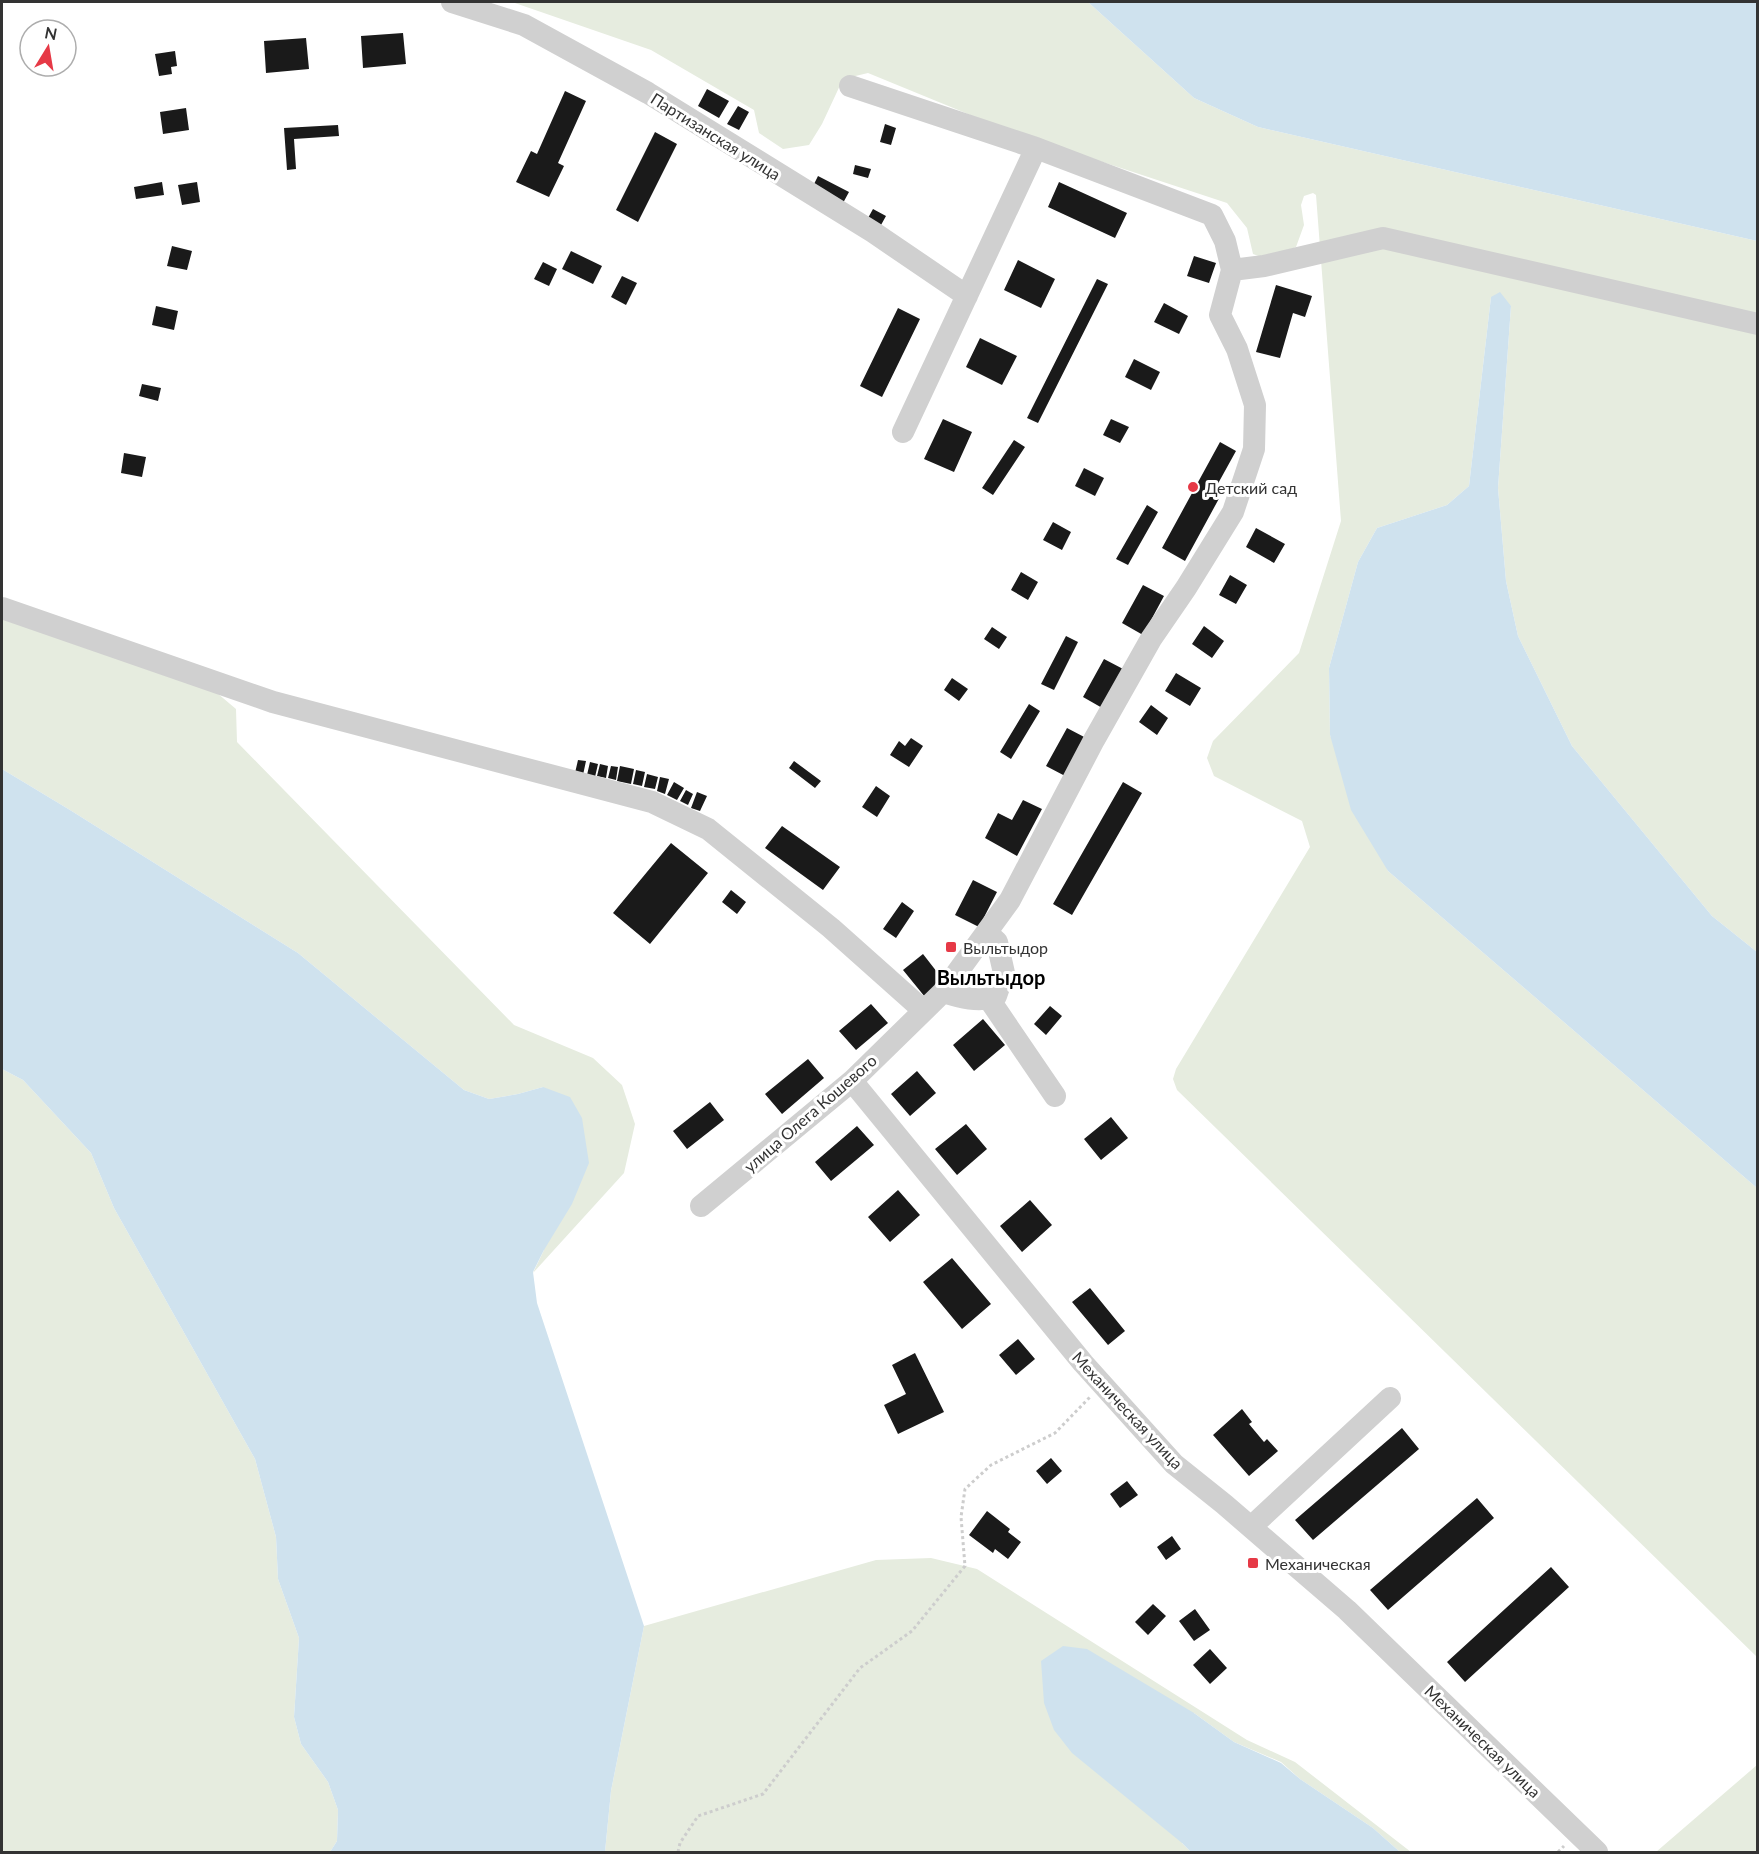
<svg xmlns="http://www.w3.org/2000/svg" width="1759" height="1854" viewBox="0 0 1759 1854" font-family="Lato,sans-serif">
  <rect width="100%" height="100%" fill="#fff"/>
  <!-- green -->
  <path fill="#e6ecdf" d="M 512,2 L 1088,2 L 1194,98 L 1258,127 L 1757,241 L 1757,952 L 1712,916 L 1572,746 L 1518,636 L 1506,581 L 1498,488 L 1511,306 L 1491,297 L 1469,486 L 1447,505 L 1377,528 L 1358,562 L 1329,668 L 1330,735 L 1388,871 L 1757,1188 L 1757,1657 L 1177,1090 L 1173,1079 L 1176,1069 L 1310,847 L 1302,821 L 1214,776 L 1207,758 L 1213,741 L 1299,653 L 1341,521 L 1316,195 L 1313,193 L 1304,196 L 1301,205 L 1304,225 L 1296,247 L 1267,259 L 1253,254 L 1247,228 L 1227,203 L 1042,142 L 985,121 L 868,73 L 843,79 L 822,124 L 809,145 L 783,149 L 759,133 L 754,110 L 651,50 Z
    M 2,615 L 204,682 L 236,709 L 237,742 L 514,1025 L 593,1058 L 622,1085 L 635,1124 L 624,1173 L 533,1273 L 544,1250 L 543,1087 L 518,1094 L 489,1099 L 464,1090 L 298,953 L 70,810 L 2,769 Z
    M 2,1069 L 23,1080 L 91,1153 L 114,1208 L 255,1459 L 276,1537 L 278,1579 L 299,1638 L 294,1717 L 301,1744 L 328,1782 L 338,1810 L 337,1841 L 330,1852 L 2,1852 Z
    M 931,1558 L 977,1569 L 1247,1740 L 1295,1762 L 1411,1852 L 1400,1852 L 1373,1828 L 1300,1779 L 1281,1762 L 1234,1742 L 1194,1713 L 1182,1843 L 1191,1852 L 605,1852 L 611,1791 L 644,1626 L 876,1560 Z
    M 1757,1765 L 1757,1852 L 1656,1852 Z"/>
  <!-- water -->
  <path fill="#cfe2ee" d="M 1088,2 L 1757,2 L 1757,241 L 1258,127 L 1194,98 Z
    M 1500,292 L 1511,306 L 1498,488 L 1506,581 L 1518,636 L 1572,746 L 1712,916 L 1757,952 L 1757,1188 L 1388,871 L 1351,810 L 1330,735 L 1329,668 L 1358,562 L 1377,528 L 1447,505 L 1469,486 L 1491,297 Z
    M 2,769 L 70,810 L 298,953 L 464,1090 L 489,1099 L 518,1094 L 543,1087 L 570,1097 L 582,1118 L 589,1163 L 572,1204 L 544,1250 L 533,1272 L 537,1303 L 644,1626 L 611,1791 L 605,1852 L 330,1852 L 337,1841 L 338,1810 L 328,1782 L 301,1744 L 294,1717 L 299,1638 L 278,1579 L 276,1537 L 255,1459 L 114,1208 L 91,1153 L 23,1080 L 2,1069 Z
    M 1063,1646 L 1087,1649 L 1194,1713 L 1234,1742 L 1281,1763 L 1300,1779 L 1373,1828 L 1400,1852 L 1191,1852 L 1182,1843 L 1072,1753 L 1054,1730 L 1044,1703 L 1041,1661 Z"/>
  <!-- building -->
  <path fill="#1a1a1a" d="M 403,33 L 406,64 L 363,68 L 361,36 Z
    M 306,38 L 309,69 L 266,73 L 264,41 Z
    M 175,51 L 177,66 L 171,67 L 172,74 L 159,76 L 155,54 Z
    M 707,89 L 729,101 L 719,118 L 698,106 Z
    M 565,91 L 586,101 L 558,163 L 564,166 L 549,197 L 516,182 L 531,151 L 537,154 Z
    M 738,106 L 749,112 L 739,130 L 727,124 Z
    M 186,108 L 189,130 L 163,134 L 160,112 Z
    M 885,124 L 896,128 L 891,145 L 880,142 Z
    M 338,125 L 339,136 L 294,139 L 296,169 L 287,170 L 284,128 Z
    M 655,132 L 677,144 L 638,222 L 616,210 Z
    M 855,165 L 871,169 L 868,178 L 853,174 Z
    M 818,176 L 849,192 L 843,203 L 813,186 Z
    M 162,182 L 164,195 L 136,199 L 134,187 Z
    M 197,182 L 200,202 L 182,205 L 178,185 Z
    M 1059,182 L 1127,213 L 1115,238 L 1048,207 Z
    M 873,209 L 886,216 L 881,225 L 868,218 Z
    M 172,246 L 192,251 L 187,270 L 167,266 Z
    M 571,251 L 602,266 L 593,284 L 562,269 Z
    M 1194,256 L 1216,263 L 1209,283 L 1187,276 Z
    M 1018,260 L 1055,279 L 1041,308 L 1004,290 Z
    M 543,262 L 557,269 L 549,286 L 534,279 Z
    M 622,276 L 637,283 L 626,305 L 611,297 Z
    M 1097,279 L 1108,284 L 1038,423 L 1027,418 Z
    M 1276,285 L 1312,296 L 1305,317 L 1293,313 L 1280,358 L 1256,352 Z
    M 1164,303 L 1188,316 L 1179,334 L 1154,322 Z
    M 156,306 L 178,311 L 174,330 L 152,325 Z
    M 898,308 L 920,319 L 882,397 L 860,386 Z
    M 980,338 L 1017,356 L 1002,385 L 966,367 Z
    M 1134,359 L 1160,372 L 1151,390 L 1125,377 Z
    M 142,384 L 161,388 L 158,401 L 139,396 Z
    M 943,419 L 972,432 L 954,472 L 924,459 Z
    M 1111,419 L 1129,427 L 1120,443 L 1103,435 Z
    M 1014,440 L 1025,447 L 993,495 L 982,488 Z
    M 1220,442 L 1236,451 L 1215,489 L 1222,493 L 1185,561 L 1162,548 Z
    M 124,453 L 146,457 L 142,477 L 121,473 Z
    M 1084,468 L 1104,478 L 1095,496 L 1075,486 Z
    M 1147,505 L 1158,512 L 1128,565 L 1116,559 Z
    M 1053,522 L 1071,532 L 1062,550 L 1043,540 Z
    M 1256,528 L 1285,544 L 1274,563 L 1246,547 Z
    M 1021,572 L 1038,582 L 1028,600 L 1011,590 Z
    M 1230,575 L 1247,585 L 1236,604 L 1219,595 Z
    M 1143,585 L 1164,596 L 1143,635 L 1122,623 Z
    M 1204,626 L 1224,641 L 1212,658 L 1192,644 Z
    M 992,627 L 1007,637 L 999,649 L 984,639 Z
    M 1066,636 L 1078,642 L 1054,690 L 1041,684 Z
    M 1104,659 L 1125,670 L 1104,709 L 1083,697 Z
    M 1176,673 L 1201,688 L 1190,706 L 1165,691 Z
    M 952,678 L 968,689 L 959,701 L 944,690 Z
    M 1029,704 L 1040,711 L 1011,759 L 1000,752 Z
    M 1151,705 L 1168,718 L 1157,735 L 1139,722 Z
    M 1067,728 L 1088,739 L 1067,777 L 1046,766 Z
    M 911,738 L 923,746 L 909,767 L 890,755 L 899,741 L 905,746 Z
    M 578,760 L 586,761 L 583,775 L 575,773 Z
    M 794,761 L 821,781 L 815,788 L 789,768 Z
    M 590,762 L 598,764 L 595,777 L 587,775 Z
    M 600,764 L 608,766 L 606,778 L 597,776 Z
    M 611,766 L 618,767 L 616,780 L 608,778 Z
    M 620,766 L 634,769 L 631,784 L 617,781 Z
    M 636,770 L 645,772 L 642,786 L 633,784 Z
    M 647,774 L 658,777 L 655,789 L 644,787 Z
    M 660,777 L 669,779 L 665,794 L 657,791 Z
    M 674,782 L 684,788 L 677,800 L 667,795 Z
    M 1123,782 L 1142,793 L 1072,915 L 1053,904 Z
    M 876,786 L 890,796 L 877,817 L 862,807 Z
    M 686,790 L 693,794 L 688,805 L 680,801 Z
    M 697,792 L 707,796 L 700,811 L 691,808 Z
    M 1023,800 L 1042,809 L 1017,856 L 985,838 L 998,813 L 1012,820 Z
    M 782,826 L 840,867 L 823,890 L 765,848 Z
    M 671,843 L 708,873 L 650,944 L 613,913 Z
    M 973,880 L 997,892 L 979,927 L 955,915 Z
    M 731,890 L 746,902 L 737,914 L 722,902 Z
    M 902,902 L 914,911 L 896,938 L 883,929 Z
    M 923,954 L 944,981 L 925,997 L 903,970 Z
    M 871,1004 L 888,1023 L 856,1050 L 839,1031 Z
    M 1050,1006 L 1062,1016 L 1046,1035 L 1034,1024 Z
    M 983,1019 L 1005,1045 L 974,1071 L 953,1045 Z
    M 808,1059 L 824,1078 L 782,1114 L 765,1094 Z
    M 917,1071 L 936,1093 L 910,1116 L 891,1094 Z
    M 710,1102 L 724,1120 L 687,1149 L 673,1131 Z
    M 1111,1117 L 1128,1138 L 1101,1160 L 1084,1139 Z
    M 966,1124 L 987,1149 L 957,1175 L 935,1149 Z
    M 857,1126 L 874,1145 L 831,1181 L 815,1162 Z
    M 898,1190 L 920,1215 L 890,1242 L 868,1217 Z
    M 1030,1200 L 1052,1225 L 1022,1252 L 1000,1226 Z
    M 952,1258 L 991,1304 L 962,1329 L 923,1282 Z
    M 1090,1288 L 1125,1331 L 1108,1345 L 1072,1302 Z
    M 1018,1339 L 1035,1359 L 1016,1375 L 999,1355 Z
    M 915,1353 L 944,1412 L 898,1434 L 884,1405 L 906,1394 L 892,1365 Z
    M 1242,1409 L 1252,1422 L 1249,1424 L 1264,1442 L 1267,1439 L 1278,1451 L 1249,1476 L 1213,1435 Z
    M 1402,1428 L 1419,1449 L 1313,1540 L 1295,1520 Z
    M 1051,1458 L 1062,1471 L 1047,1484 L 1036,1471 Z
    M 1127,1481 L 1138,1495 L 1120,1508 L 1110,1494 Z
    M 1477,1498 L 1494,1518 L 1388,1610 L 1370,1590 Z
    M 987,1511 L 1010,1529 L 1008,1532 L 1021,1542 L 1008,1559 L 995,1549 L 993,1553 L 969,1535 Z
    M 1172,1536 L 1181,1549 L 1166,1560 L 1157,1547 Z
    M 1551,1567 L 1569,1587 L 1465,1682 L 1447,1662 Z
    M 1153,1604 L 1166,1616 L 1148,1635 L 1135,1622 Z
    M 1195,1609 L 1210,1630 L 1194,1641 L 1179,1621 Z
    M 1210,1649 L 1227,1668 L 1210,1684 L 1193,1665 Z"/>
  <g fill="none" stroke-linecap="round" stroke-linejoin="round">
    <!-- path -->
    <path stroke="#cdcdcd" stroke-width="3" stroke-dasharray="3 3" stroke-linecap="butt" d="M 678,1852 L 680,1843 L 698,1816 L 763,1794 L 860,1668 L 912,1631 L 965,1566 L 961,1517 L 965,1489 L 991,1465 L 1055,1433 L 1090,1397
      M 1558,1852 L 1564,1846"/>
    <!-- minor -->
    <path stroke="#d0d0d0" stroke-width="22" d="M 452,2 L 524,25 L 648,93 L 873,232 L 967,296
      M 1232,270 L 1264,266 L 1383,238 L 1758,324
      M 903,432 L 1036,148
      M 2,608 L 273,702 L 652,802 L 708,829 L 831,928 L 923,1010
      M 943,992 C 959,997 980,1003 996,996 L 1004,973 L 997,942 L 987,933
      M 989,999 L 1055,1096
      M 852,1081 L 1083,1363 L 1174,1464 L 1224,1504 L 1347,1610 L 1597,1852
      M 701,1206 L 852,1081 L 943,992 L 1010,900 L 1094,740 L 1151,639 L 1186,588 L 1233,512 L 1254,449 L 1255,405 L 1237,349 L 1220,315 L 1232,270 L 1225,241 L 1212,215 L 1036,148 L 850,86
      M 1251,1527 L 1390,1398"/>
  </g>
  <!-- markers -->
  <g fill="#e63946" stroke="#fff" stroke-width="2">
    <circle cx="1193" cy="487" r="6"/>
    <rect x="945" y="941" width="12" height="12" rx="3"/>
    <rect x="1247" y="1557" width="12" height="12" rx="3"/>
  </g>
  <g text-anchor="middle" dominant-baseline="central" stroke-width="6" stroke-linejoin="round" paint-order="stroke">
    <!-- street labels -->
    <g font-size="16" fill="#333" stroke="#fff">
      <text transform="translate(716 136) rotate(32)">Партизанская улица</text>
      <text transform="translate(810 1113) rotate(-41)">улица Олега Кошевого</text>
      <text transform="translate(1128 1410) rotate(47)">Механическая улица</text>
      <text transform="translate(1483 1741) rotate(44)">Механическая улица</text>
    </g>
    <!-- poi labels -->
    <g font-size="16" fill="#333" stroke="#fff" text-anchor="start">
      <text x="1205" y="487">Детский сад</text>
      <text x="963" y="947">Выльтыдор</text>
      <text x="1265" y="1563">Механическая</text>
    </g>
    <!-- quarter labels -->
    <g font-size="20" font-weight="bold" fill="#000" stroke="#fff">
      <text x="991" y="977">Выльтыдор</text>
    </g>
  </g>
  <!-- border -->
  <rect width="1759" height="1854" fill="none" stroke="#333333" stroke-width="6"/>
  <!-- north arrow -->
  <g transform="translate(48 48) rotate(11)"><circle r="28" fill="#ffffff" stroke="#adadad" stroke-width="1.5"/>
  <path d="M0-4.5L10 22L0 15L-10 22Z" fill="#e63946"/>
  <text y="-9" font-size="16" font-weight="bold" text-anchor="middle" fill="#333333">N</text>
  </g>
</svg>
